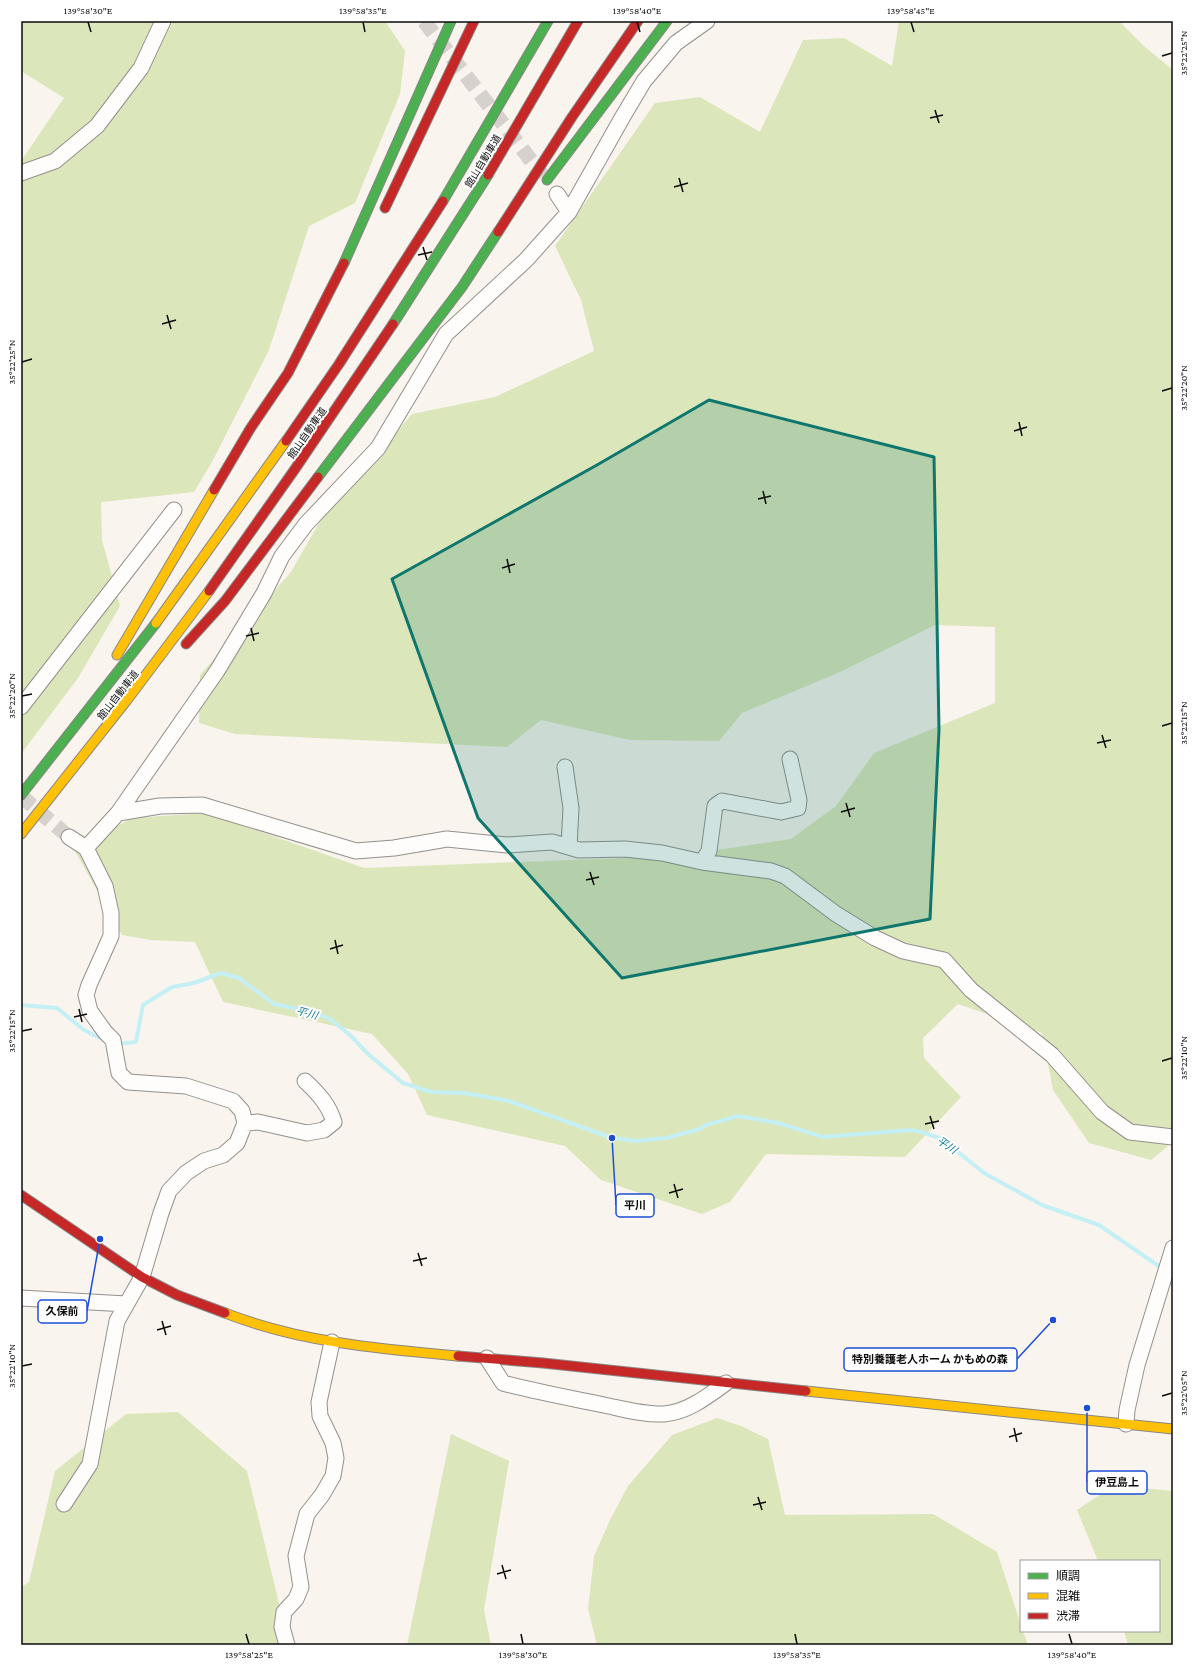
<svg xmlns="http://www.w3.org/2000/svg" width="1194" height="1666" viewBox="0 0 1194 1666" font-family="'Crimson Pro','Noto Sans JP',serif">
  <rect width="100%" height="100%" fill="#faf4ee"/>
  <!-- forest -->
  <path fill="#dce6bb" d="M 21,21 L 385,21 L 405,51 L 400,94 L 355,203 L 309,226 L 269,350 L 213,460 L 194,492 L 101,502 L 102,540 L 120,606 L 78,678 L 21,754 L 21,161 L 64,98 L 21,71 Z
    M 899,21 L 1119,21 L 1145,47 L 1173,70 L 1173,1142 L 1151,1160 L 1089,1143 L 1053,1090 L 1042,1033 L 958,1004 L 923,1038 L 924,1058 L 961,1097 L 905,1157 L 766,1154 L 730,1202 L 702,1214 L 601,1180 L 565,1146 L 427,1115 L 408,1074 L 372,1034 L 223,1002 L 195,942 L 151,940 L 122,935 L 75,851 L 131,818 L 207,813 L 364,868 L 675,856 L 791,839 L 836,806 L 874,753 L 995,703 L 995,627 L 935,625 L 840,672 L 742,713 L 719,741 L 630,740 L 541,720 L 507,747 L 235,734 L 199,723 L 200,675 L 291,572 L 323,516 L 412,414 L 495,397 L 594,351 L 581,300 L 555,246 L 655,103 L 700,97 L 760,132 L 803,40 L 844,38 L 892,66 Z
    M 178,1412 L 247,1471 L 285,1628 L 283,1645 L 21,1645 L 21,1587 L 29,1582 L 55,1471 L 126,1414 Z
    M 717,1418 L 741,1426 L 768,1439 L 785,1515 L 933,1514 L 997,1552 L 1021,1625 L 1021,1631 L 1023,1631 L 1028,1645 L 597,1645 L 588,1609 L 594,1556 L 610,1520 L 628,1486 L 672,1435 Z
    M 451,1434 L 509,1461 L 484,1610 L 491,1645 L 407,1645 Z
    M 1114,1485 L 1173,1491 L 1173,1645 L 1128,1645 L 1124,1631 L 1159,1631 L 1159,1561 L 1098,1561 L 1077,1510 Z"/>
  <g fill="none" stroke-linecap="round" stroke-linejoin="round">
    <!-- stream -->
    <path stroke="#c4eff4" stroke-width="4" d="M 21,1005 L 57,1008 L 84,1030 L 108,1042
      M 116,1044 L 136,1042 L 143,1005 L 172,987 L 194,983 L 221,973 L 239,978 L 274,1004 L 313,1012 L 330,1019 L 350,1035 L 368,1054 L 403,1083 L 431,1092 L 464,1093 L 509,1101 L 612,1138 L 636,1141 L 666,1138 L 700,1129 L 706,1125 L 738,1116 L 778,1123 L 823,1137 L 910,1130 L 922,1132 L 942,1139 L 984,1173 L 1042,1205 L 1099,1225 L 1163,1269"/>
    <!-- street-tunnel -->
    <path stroke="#d6d1cc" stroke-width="15" stroke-dasharray="15 8" stroke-linecap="butt" d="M 424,21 L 543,176
      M 21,796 L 69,837"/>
    <!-- street casing -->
    <g stroke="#93908d" stroke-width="17">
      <path id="street" d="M 21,173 L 55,161 L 97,126 L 141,68 L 163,21
        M 557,194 L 569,212
        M 21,707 L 174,510
        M 565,767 L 571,808 L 569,847
        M 118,813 L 160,806 L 202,805 L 356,851 L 394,848 L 447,839 L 507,845 L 552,842 L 579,850 L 625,849 L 662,853 L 702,862 L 771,871 L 785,876 L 836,914 L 875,938 L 903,951 L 944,960 L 971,990 L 1052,1055 L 1102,1112 L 1130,1132 L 1173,1137
        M 86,848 L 118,813 L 217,671 L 264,593 L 282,556 L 306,524 L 378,448 L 446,334 L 526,260 L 569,212 L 622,118 L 644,81 L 676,43 L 707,21
        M 702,862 L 709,851 L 715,806 L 722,801 L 781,812 L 798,808 L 799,800 L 790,759
        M 245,1123 L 258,1122 L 307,1133 L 324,1130 L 334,1122 C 329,1105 318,1093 305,1081
        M 21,1298 L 126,1304
        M 487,1358 L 503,1383 C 536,1392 570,1398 604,1405 C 623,1409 644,1415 664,1414 C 688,1412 708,1396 726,1383
        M 1126,1424 L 1127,1410 L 1137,1365 L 1173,1248
        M 64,1504 L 90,1464 L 117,1321 L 142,1277 L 161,1213 L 169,1191 L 186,1173 L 204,1161 L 223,1155 L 237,1143 L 245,1123 L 242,1111 L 233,1101 L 186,1086 L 128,1082 L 119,1073 L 113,1040 L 105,1032 L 90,1011 L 86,995 L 89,985 L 111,936 L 111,913 L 105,886 L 86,848 L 69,837
        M 287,1645 L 282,1627 L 284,1612 L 296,1599 L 301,1587 L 296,1556 L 307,1514 L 322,1495 L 333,1476 L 336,1458 L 333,1443 L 320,1416 L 319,1402 L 332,1342"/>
    </g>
    <!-- fast casing -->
    <g stroke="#898784" stroke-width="11">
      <path id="fast" d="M 547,180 L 667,21
        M 443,201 L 548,21
        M 344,263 L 451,21
        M 393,324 L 488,175
        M 318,477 L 462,287 L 498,232
        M 21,795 L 156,623"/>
    </g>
    <!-- slow casing -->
    <g stroke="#898784" stroke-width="11">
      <path id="slow" d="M 156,623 L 286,441
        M 117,655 L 214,490
        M 21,834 L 127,700 L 209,591
        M 225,1313 C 299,1342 379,1349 458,1356
        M 806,1391 L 1173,1429"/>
    </g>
    <!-- jam casing -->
    <g stroke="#898784" stroke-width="11">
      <path id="jam" d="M 488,175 L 578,21
        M 385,208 L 474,21
        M 498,232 L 572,117 L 638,21
        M 286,441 L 339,364 L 443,201
        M 214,490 L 250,429 L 288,373 L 344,263
        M 209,591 L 295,469 L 393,324
        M 186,644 L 225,601 L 318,477
        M 21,1195 L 142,1277 L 177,1295 L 225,1313
        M 458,1356 L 543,1363 L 806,1391"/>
    </g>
    <!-- street -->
    <use href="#street" stroke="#fefdfc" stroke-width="15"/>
    <!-- fast -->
    <use href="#fast" stroke="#4caf50" stroke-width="9"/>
    <!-- slow -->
    <use href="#slow" stroke="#ffc107" stroke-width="9"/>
    <!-- jam -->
    <use href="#jam" stroke="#c62828" stroke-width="9"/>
  </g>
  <!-- marked area -->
  <path fill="#0f766e" fill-opacity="0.2" stroke="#0f766e" stroke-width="3" stroke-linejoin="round" d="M 709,400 L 934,457 L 939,730 L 930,919 L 622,978 L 478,818 L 392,579 L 597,465 Z"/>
  <!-- ticks -->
  <path fill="none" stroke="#0b0b0b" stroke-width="1.5" d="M 88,22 L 91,32M 363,22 L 365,32M 637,22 L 640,32M 911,22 L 914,32M 1162,56 L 1172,53M 935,110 L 939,123M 930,118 L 943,115M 679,178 L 683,192M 674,187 L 688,183M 423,247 L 427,260M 418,255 L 432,252M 167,315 L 171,329M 162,324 L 176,320M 22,362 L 32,359M 1162,391 L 1172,388M 1019,422 L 1022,436M 1014,431 L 1027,427M 763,491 L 766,504M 758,499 L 771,496M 507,559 L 510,573M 502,568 L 515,564M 251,628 L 254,641M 246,636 L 259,633M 22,696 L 32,694M 1162,726 L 1172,723M 1102,735 L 1106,748M 1097,743 L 1111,740M 846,803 L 850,817M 841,812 L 855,808M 590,872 L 594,885M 586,880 L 599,877M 335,940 L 338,954M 330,949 L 343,945M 79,1009 L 82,1022M 74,1017 L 87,1014M 22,1031 L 32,1029M 1162,1061 L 1172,1058M 930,1116 L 934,1129M 925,1124 L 939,1121M 674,1184 L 678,1198M 669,1193 L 683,1189M 418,1253 L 422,1266M 413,1261 L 427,1258M 162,1321 L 166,1335M 157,1330 L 171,1326M 22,1366 L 32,1364M 1162,1396 L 1172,1393M 1014,1428 L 1017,1442M 1009,1437 L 1022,1433M 758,1497 L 762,1510M 753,1505 L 766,1502M 502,1565 L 506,1579M 497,1574 L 511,1570M 246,1634 L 249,1644M 521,1634 L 523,1644M 795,1634 L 797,1644M 1069,1634 L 1072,1644"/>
  <g text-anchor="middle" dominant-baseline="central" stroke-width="4" stroke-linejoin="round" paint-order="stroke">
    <!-- street labels -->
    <g font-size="10" fill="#0b0b0b" stroke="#fff">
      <text transform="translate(483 161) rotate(-59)">館山自動車道</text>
      <text transform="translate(307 433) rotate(-55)">館山自動車道</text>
      <text transform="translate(118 695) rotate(-52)">館山自動車道</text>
    </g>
    <!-- water labels -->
    <g font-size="11" font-style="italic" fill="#137d96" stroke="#fff">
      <text transform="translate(307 1013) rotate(15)">平川</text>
      <text transform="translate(947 1145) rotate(34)">平川</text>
    </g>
  </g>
  <!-- callouts -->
  <path fill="none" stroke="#1d4ed8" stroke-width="1.5" d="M612 1138L616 1205M100 1239L87 1311M1053 1320L1017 1359M1087 1408L1087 1482"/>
  <g fill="#1d4ed8" stroke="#fff" stroke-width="1.5">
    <circle cx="612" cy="1138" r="4"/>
    <circle cx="100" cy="1239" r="4"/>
    <circle cx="1053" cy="1320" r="4"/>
    <circle cx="1087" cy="1408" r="4"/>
  </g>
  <g fill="#fff" stroke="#1d4ed8" stroke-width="1.5">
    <rect x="616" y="1194" width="38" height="23" rx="4"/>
    <rect x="38" y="1300" width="49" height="23" rx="4"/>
    <rect x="844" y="1348" width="173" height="23" rx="4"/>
    <rect x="1087" y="1471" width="60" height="23" rx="4"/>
  </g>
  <g font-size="11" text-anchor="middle" font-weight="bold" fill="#0b0b0b">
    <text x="635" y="1209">平川</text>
    <text x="62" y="1315">久保前</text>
    <text x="930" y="1363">特別養護老人ホーム かもめの森</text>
    <text x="1117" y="1486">伊豆島上</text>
  </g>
  <!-- border -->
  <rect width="1194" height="1666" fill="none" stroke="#ffffff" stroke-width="44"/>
  <!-- legend -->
  <rect x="1020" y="1560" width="140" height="72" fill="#ffffff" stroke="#9d9d9d"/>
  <rect x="1028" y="1573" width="20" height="6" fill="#4caf50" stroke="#9d9d9d"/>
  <text x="1056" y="1580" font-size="12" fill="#0b0b0b">順調</text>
  <rect x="1028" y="1593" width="20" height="6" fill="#ffc107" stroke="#9d9d9d"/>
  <text x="1056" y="1600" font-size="12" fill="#0b0b0b">混雑</text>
  <rect x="1028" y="1613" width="20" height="6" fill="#c62828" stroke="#9d9d9d"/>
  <text x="1056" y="1620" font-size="12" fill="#0b0b0b">渋滞</text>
  <rect x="22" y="22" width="1150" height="1622" fill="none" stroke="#0b0b0b" stroke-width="1.5"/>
  <g font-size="10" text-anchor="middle" fill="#0b0b0b">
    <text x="88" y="14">139°58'30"E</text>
    <text x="363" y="14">139°58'35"E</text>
    <text x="637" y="14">139°58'40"E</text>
    <text x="911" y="14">139°58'45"E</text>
    <text transform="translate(1183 53) rotate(-90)" y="4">35°22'25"N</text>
    <text transform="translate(11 362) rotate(-90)" y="4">35°22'25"N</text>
    <text transform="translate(1183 388) rotate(-90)" y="4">35°22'20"N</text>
    <text transform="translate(11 696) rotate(-90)" y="4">35°22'20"N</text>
    <text transform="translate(1183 723) rotate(-90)" y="4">35°22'15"N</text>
    <text transform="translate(11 1031) rotate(-90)" y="4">35°22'15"N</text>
    <text transform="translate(1183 1058) rotate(-90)" y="4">35°22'10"N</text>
    <text transform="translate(11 1366) rotate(-90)" y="4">35°22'10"N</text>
    <text transform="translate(1183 1393) rotate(-90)" y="4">35°22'05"N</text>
    <text x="249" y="1658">139°58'25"E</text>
    <text x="523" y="1658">139°58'30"E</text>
    <text x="797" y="1658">139°58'35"E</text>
    <text x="1072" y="1658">139°58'40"E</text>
  </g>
</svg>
